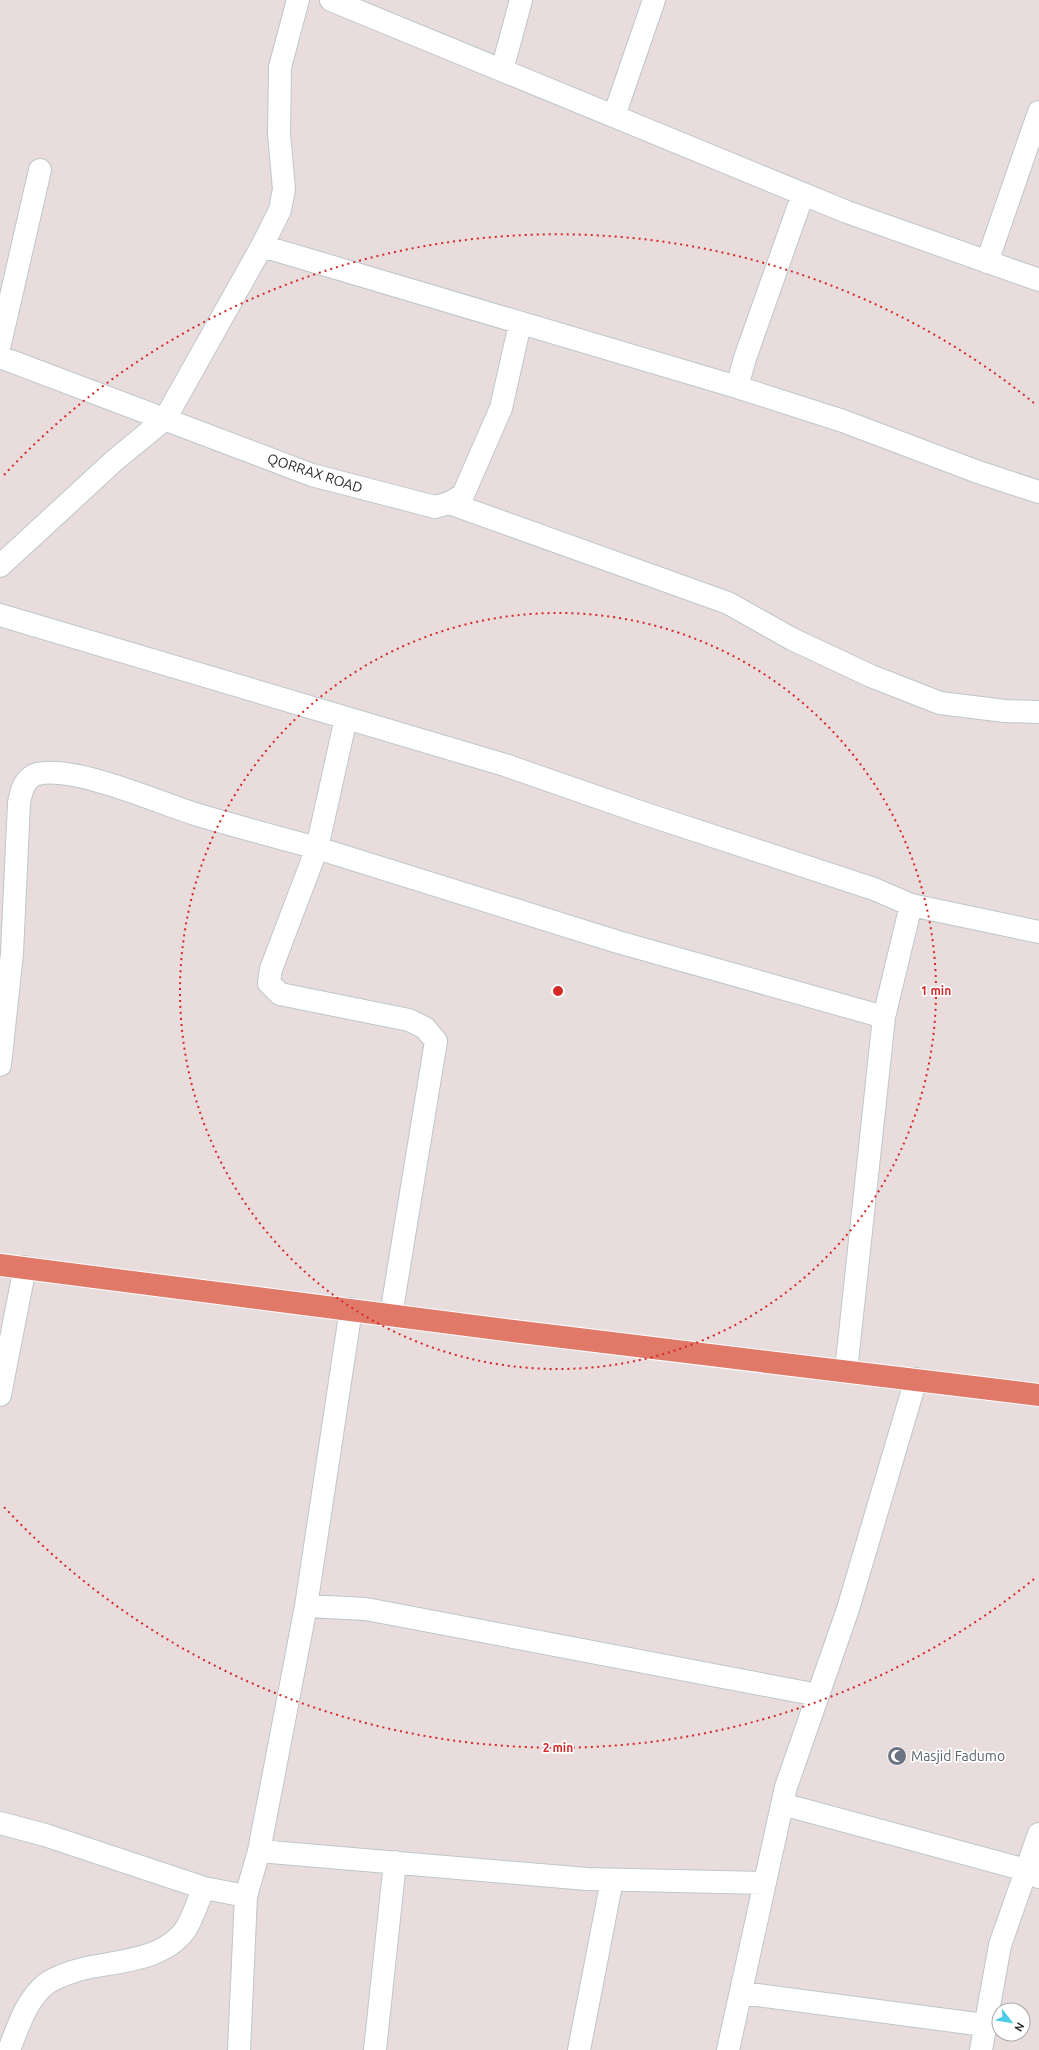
<svg xmlns="http://www.w3.org/2000/svg" width="1039" height="2050" viewBox="0 0 1039 2050" font-family="Ubuntu,sans-serif">
  <rect width="100%" height="100%" fill="#e9dcdd"/>
  <g fill="none" stroke-linecap="round" stroke-linejoin="round">
    <!-- minor casing -->
    <g stroke="#bdc7ca" stroke-width="24">
      <path id="minor" d="M 331,0 L 847,212 L 1039,280
        M 502,70 L 521,0
        M 614,116 L 654,0
        M 262,246 L 737,387 L 745,358 L 803,194
        M 987,262 L 1039,112
        M 0,344 L 40,170
        M 0,357 L 312,475 L 435,507 L 449,503 L 463,495 L 501,408 L 520,324
        M 737,387 L 843,421 L 978,472 L 1039,492
        M 449,503 L 728,603 L 792,639 L 871,676 L 940,703 L 1005,711 L 1039,712
        M 0,566 L 115,460 L 165,419 L 262,246 L 280,210 L 284,189 L 279,134 L 280,67 L 298,0
        M 0,615 L 505,765 L 643,813 L 874,889 L 911,905 L 1039,932
        M 0,1065 L 12,953 L 19,803 C 21,792 24,778 37,774 C 74,765 157,802 195,814 C 235,826 276,837 317,848 L 346,718
        M 391,1315 L 436,1041 L 425,1028 L 409,1020 L 280,994 L 269,983 L 271,969 L 317,848 L 618,942 L 884,1017
        M 846,1371 L 884,1017 L 911,905
        M 0,1395 L 25,1267
        M 306,1606 L 351,1309
        M 782,1804 L 1026,1870 L 1039,1877
        M 0,1823 L 45,1835 L 204,1888
        M 259,1851 L 587,1879 L 765,1883
        M 742,1993 L 984,2025
        M 9,2050 C 18,2027 26,2000 46,1984 C 55,1977 79,1969 91,1967 C 124,1961 168,1958 187,1927 C 194,1915 198,1900 204,1888 L 246,1896 L 259,1851 L 306,1606 L 366,1609 L 818,1695
        M 239,2050 L 246,1896
        M 375,2050 L 395,1862
        M 579,2050 L 612,1880
        M 728,2050 L 786,1787 L 848,1609 L 916,1379
        M 981,2050 L 1000,1945 L 1039,1834"/>
    </g>
    <!-- primary casing -->
    <g stroke="#fff" stroke-width="24">
      <path id="primary" d="M 0,1265 L 513,1331 L 1039,1395"/>
    </g>
    <!-- minor -->
    <use href="#minor" stroke="#fff" stroke-width="22"/>
    <!-- primary -->
    <use href="#primary" stroke="#e17969" stroke-width="22"/>
  </g>
  <!-- distance rings -->
  <g fill="none" stroke="#d62828" stroke-width="2" stroke-dasharray="2 4">
    <circle cx="558" cy="991" r="378"/>
    <path d="M1034 1579A757 757 0 0 1 4 1507M4 475A757 757 0 0 1 1034 403"/>
  </g>
  <!-- icons -->
  <defs>
    <g id="mosque-disc" transform="scale(1)"><circle r="9.5" fill="#6b7280" stroke="#fff"/><path d="M3.5-4.9A6 6 0 1 0 3.5 4.9A5 5 0 1 1 3.5-4.9Z" fill="#fff"/></g>
  </defs>
  <g fill-rule="evenodd">
    <use href="#mosque-disc" x="897" y="1756"/>
  </g>
  <g text-anchor="middle" dominant-baseline="central" stroke-width="3.5" stroke-linejoin="round" paint-order="stroke">
    <!-- street labels -->
    <g font-size="14" fill="#292929" stroke="#fff">
      <text transform="translate(315 473) rotate(18)">QORRAX ROAD</text>
    </g>
    <!-- worship labels -->
    <g font-size="14" fill="#5b616d" stroke="#fff" text-anchor="start">
      <text x="911" y="1756">Masjid Fadumo</text>
    </g>
  </g>
  <circle cx="558" cy="991" r="6" fill="#d62828" stroke="#fff" stroke-width="2"/>
  <g font-size="12" text-anchor="middle" font-weight="bold" fill="#d62828" stroke="#fff" stroke-width="3.5" stroke-linejoin="round" paint-order="stroke">
    <text x="936" y="995">1 min</text>
    <text x="558" y="1752">2 min</text>
  </g>
  <!-- north arrow -->
  <g transform="translate(1011 2022) rotate(121)"><circle r="19" fill="#ffffff" stroke="#a9a9a9"/>
  <path d="M0-3L7 15L0 10L-7 15Z" fill="#4ccbe6"/>
  <text y="-6" font-size="11" font-weight="bold" text-anchor="middle" fill="#292929">N</text>
  </g>
</svg>
